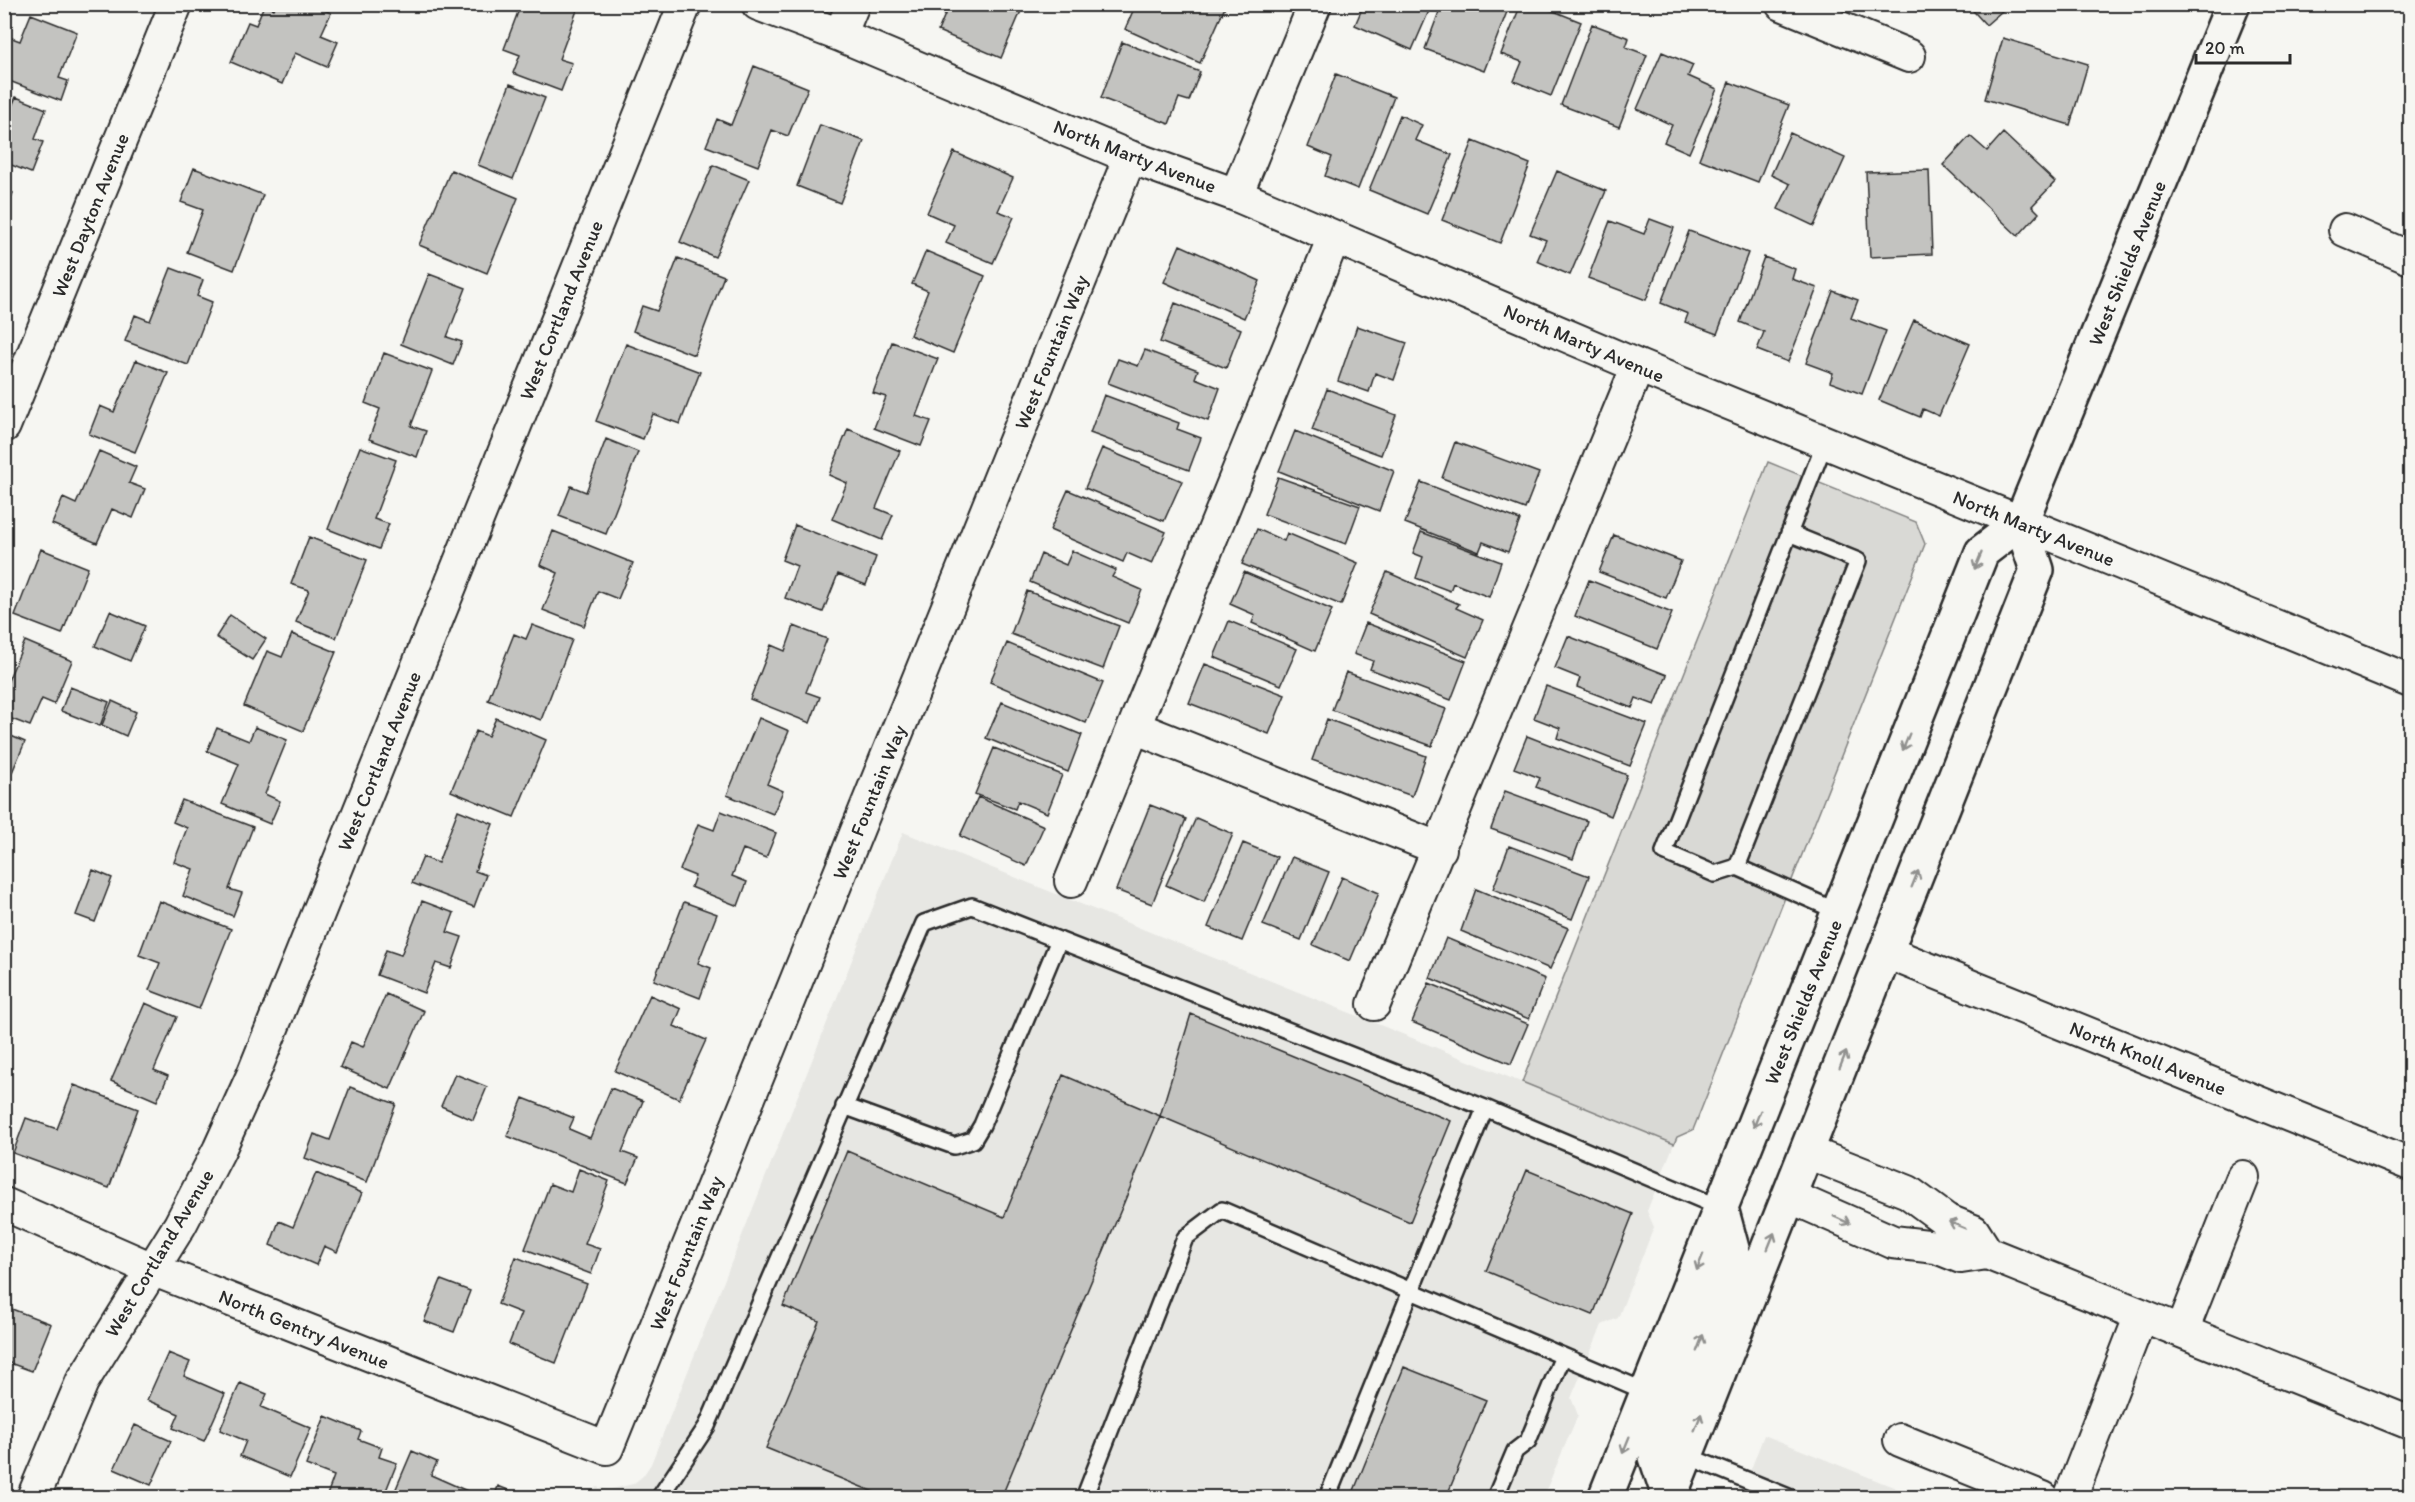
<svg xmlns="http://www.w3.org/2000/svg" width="2415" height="1502" viewBox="0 0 2415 1502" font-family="Itim,sans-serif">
  <rect width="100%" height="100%" fill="#f6f6f2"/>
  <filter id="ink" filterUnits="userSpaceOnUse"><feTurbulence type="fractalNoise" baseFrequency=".0167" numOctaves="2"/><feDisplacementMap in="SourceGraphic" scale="12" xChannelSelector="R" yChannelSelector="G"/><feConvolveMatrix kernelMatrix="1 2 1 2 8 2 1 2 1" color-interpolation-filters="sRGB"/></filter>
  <g filter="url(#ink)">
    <!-- built -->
    <path fill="#e7e7e3" d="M 903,832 L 1674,1144 L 1647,1211 L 1654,1227 L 1618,1318 L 1602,1325 L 1571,1398 L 1578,1415 L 1543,1497 L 591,1498 L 596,1487 L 608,1490 L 633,1484 L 643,1476 L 651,1464 Z
      M 1764,1435 L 1918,1497 L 1740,1498 Z"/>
    <!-- grass -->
    <path fill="#d9d9d5" stroke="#828280" stroke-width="1.5" d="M 1768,462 L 1916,522 L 1925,544 L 1693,1130 L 1677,1137 L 1674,1144 L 1522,1082 Z"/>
    <!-- building -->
    <path fill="#c3c3c0" stroke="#2b2b2b" stroke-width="1.5" d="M 276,4 L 312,4 L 331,13 L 321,35 L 338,42 L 327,67 L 295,53 L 282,84 L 231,62 L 248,22 L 256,25 L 264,5 L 274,9 Z
      M 521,4 L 579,5 L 559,59 L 572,63 L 561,91 L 513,73 L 520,55 L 504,49 Z
      M 947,4 L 1024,4 L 1001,58 L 938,31 L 949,5 Z
      M 1136,4 L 1224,4 L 1226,5 L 1200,63 L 1125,29 Z
      M 1364,4 L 1432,4 L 1412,50 L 1355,25 Z
      M 1442,4 L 1510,4 L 1484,71 L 1425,49 Z
      M 1521,4 L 1536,4 L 1581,22 L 1551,96 L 1514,81 L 1522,62 L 1501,54 Z
      M 1967,4 L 2010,4 L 1986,25 Z
      M 31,14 L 77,32 L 59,78 L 68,81 L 61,101 L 4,79 L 4,35 L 20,41 Z
      M 1592,24 L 1629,38 L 1626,47 L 1647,55 L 1619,127 L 1561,105 Z
      M 2003,38 L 2088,64 L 2070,125 L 1985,99 Z
      M 1122,42 L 1200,72 L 1189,101 L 1179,98 L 1169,124 L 1101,98 Z
      M 1662,52 L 1693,65 L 1688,76 L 1717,89 L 1689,153 L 1664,142 L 1672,125 L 1637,109 Z
      M 754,66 L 808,88 L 788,136 L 772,130 L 758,166 L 706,146 L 717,119 L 731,125 Z
      M 1336,74 L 1394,97 L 1358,189 L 1325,176 L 1332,157 L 1308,147 Z
      M 1729,82 L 1789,105 L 1758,182 L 1699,159 Z
      M 510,84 L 545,98 L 513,179 L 478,165 Z
      M 16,97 L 46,109 L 35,139 L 43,142 L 31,173 L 4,162 L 4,103 L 12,106 Z
      M 1400,115 L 1422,125 L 1415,140 L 1452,155 L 1427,214 L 1369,190 Z
      M 820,125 L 864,141 L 840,203 L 797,186 Z
      M 1790,133 L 1845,158 L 1814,226 L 1778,209 L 1790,184 L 1771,175 Z
      M 2003,133 L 2055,182 L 2032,206 L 2039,213 L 2018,236 L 1943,165 L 1970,136 L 1987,151 Z
      M 1473,141 L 1530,164 L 1500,243 L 1442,220 Z
      M 954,152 L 1013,178 L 998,211 L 1014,217 L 993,263 L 946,243 L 954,225 L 927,213 Z
      M 713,165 L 749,180 L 715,257 L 680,242 Z
      M 194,168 L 263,195 L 234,270 L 187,252 L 203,210 L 181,202 Z
      M 451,170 L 518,198 L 487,273 L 419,245 Z
      M 1929,170 L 1932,254 L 1870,257 L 1866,172 Z
      M 1557,171 L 1606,191 L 1570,275 L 1537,261 L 1546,240 L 1530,234 Z
      M 4,189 L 13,193 L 4,214 Z
      M 1650,219 L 1674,228 L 1646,300 L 1588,278 L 1610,221 L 1644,234 Z
      M 1689,231 L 1748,253 L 1717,334 L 1685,322 L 1688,314 L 1661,303 Z
      M 1180,245 L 1260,281 L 1244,318 L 1164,282 Z
      M 926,251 L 985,276 L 953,353 L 910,335 L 928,291 L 912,284 Z
      M 1764,257 L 1795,269 L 1792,279 L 1817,288 L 1788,362 L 1757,350 L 1764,332 L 1740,322 Z
      M 678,258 L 724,276 L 694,355 L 633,331 L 642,306 L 657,311 Z
      M 171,268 L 203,280 L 197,296 L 212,302 L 188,365 L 125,341 L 135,315 L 150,321 Z
      M 429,274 L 466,288 L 447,337 L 462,342 L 453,365 L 401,344 Z
      M 1833,291 L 1858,300 L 1851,318 L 1886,331 L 1862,394 L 1830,382 L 1833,373 L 1806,363 Z
      M 1175,303 L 1241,329 L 1226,368 L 1160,342 Z
      M 1914,320 L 1970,344 L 1939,416 L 1923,409 L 1920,417 L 1879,400 Z
      M 1357,326 L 1407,343 L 1394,380 L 1375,373 L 1369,392 L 1338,381 Z
      M 892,342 L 938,359 L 916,416 L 931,421 L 921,446 L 874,428 L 886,397 L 873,393 Z
      M 626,344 L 700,372 L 680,424 L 653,414 L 643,439 L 596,421 Z
      M 1145,350 L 1198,370 L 1195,378 L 1220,388 L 1208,421 L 1108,383 L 1118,359 L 1138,366 Z
      M 384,353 L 432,371 L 411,426 L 426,431 L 417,457 L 369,439 L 380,409 L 365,403 Z
      M 136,360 L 168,373 L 135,452 L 89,434 L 100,406 L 114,412 Z
      M 1327,389 L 1396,415 L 1381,455 L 1312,430 Z
      M 1104,395 L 1179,423 L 1177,429 L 1201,438 L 1189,470 L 1090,433 Z
      M 848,429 L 900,451 L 876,508 L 893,515 L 882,540 L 832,519 L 847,483 L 829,475 Z
      M 1295,431 L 1394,471 L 1379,511 L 1279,471 Z
      M 606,439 L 638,452 L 606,534 L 559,516 L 571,486 L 586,492 Z
      M 1455,442 L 1539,473 L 1525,509 L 1442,478 Z
      M 360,447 L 396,460 L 374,519 L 389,524 L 379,549 L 328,529 Z
      M 1102,448 L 1182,481 L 1164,521 L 1085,488 Z
      M 99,451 L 136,467 L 129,483 L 145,489 L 133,518 L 112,509 L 97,543 L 52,524 L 63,498 L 76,504 Z
      M 1278,477 L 1360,506 L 1346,544 L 1264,514 Z
      M 1421,482 L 1520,520 L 1508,552 L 1483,542 L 1479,552 L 1405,523 Z
      M 1068,490 L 1166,532 L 1152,564 L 1127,553 L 1123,562 L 1050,530 Z
      M 795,525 L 876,557 L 866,585 L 838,574 L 823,612 L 785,598 L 797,566 L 782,560 Z
      M 1257,529 L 1284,541 L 1287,533 L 1358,563 L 1341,605 L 1242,564 Z
      M 553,531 L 633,563 L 618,599 L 598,591 L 584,626 L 543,610 L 558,573 L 540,565 Z
      M 1421,532 L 1501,562 L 1489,597 L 1453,583 L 1450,591 L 1416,578 L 1423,557 L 1413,553 Z
      M 1614,535 L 1681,561 L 1666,598 L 1599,572 Z
      M 309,537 L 367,560 L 336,638 L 296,622 L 309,590 L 291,584 Z
      M 41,549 L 88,568 L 62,634 L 15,616 Z
      M 1072,551 L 1116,570 L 1112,577 L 1142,590 L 1128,623 L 1030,582 L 1041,554 L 1066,565 Z
      M 1244,572 L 1332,610 L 1315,651 L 1252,623 L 1255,615 L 1230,604 Z
      M 1387,572 L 1459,604 L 1456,608 L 1483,620 L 1467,657 L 1369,614 Z
      M 1589,580 L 1672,613 L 1657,649 L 1575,616 Z
      M 1027,591 L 1119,626 L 1103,669 L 1011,634 Z
      M 110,611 L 145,626 L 130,661 L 95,646 Z
      M 230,615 L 266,639 L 252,660 L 216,637 Z
      M 1229,621 L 1297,649 L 1281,685 L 1214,657 Z
      M 1366,623 L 1466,661 L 1451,700 L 1370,669 L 1373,661 L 1354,654 Z
      M 532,625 L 572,640 L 541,720 L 488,700 L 514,634 L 526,639 Z
      M 794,626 L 827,639 L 806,692 L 820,697 L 810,723 L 750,699 L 771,645 L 785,651 Z
      M 292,634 L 336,652 L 303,731 L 244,706 L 267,651 L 282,657 Z
      M 1568,636 L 1667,675 L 1655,705 L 1636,698 L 1632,708 L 1577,687 L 1580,678 L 1555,668 Z
      M 25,641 L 72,661 L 54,704 L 42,699 L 30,726 L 4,716 L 4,690 Z
      M 1007,643 L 1103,683 L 1086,723 L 990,682 Z
      M 1205,664 L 1285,695 L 1269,734 L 1189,703 Z
      M 1346,672 L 1446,709 L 1432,746 L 1332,710 Z
      M 1546,686 L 1647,724 L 1630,766 L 1557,738 L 1560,728 L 1534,718 Z
      M 70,687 L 109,702 L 100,726 L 61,711 Z
      M 112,701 L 136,712 L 126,736 L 102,725 Z
      M 1002,702 L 1082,735 L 1068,772 L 986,738 Z
      M 496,718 L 546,740 L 514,817 L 451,791 L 476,731 L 488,736 Z
      M 759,718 L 789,731 L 767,784 L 783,791 L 773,814 L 727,795 Z
      M 1327,719 L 1426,756 L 1412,796 L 1312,760 Z
      M 255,727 L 287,740 L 265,794 L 280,801 L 270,824 L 222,804 L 239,764 L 207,751 L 217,728 L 249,741 Z
      M 4,733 L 25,742 L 4,791 Z
      M 1527,736 L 1627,775 L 1611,816 L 1536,787 L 1540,778 L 1514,768 Z
      M 994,748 L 1062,775 L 1047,813 L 1018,801 L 1015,809 L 975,794 Z
      M 1505,791 L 1587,821 L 1573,859 L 1491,829 Z
      M 978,797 L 1044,826 L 1026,866 L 960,836 Z
      M 182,800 L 253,827 L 229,889 L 242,893 L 233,916 L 183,896 L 193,869 L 174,862 L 187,828 L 173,822 Z
      M 1150,805 L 1186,819 L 1152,904 L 1116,890 Z
      M 458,810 L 493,824 L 475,871 L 486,875 L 474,907 L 412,883 L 423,857 L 438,863 Z
      M 721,811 L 776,833 L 766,858 L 743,849 L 732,876 L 747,882 L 738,906 L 691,887 L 695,876 L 680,870 L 698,824 L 714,830 Z
      M 1196,818 L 1233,834 L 1204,902 L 1166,885 Z
      M 1243,843 L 1277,857 L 1242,941 L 1208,927 Z
      M 1509,846 L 1589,876 L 1572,919 L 1493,889 Z
      M 1292,857 L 1329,872 L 1301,940 L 1263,925 Z
      M 93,870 L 112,878 L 95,922 L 76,915 Z
      M 1342,877 L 1379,893 L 1350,961 L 1313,945 Z
      M 1476,889 L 1568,928 L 1550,969 L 1461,931 Z
      M 159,901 L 231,929 L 199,1009 L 149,990 L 160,963 L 139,955 Z
      M 422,901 L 454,913 L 447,932 L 462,937 L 451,968 L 436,963 L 424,993 L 377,975 L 386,950 L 401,955 Z
      M 684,902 L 717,914 L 698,963 L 711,968 L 700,998 L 654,980 Z
      M 1446,938 L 1545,979 L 1529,1019 L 1430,978 Z
      M 1429,983 L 1528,1024 L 1511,1064 L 1412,1022 Z
      M 386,994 L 424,1011 L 390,1089 L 340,1067 L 351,1042 L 363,1047 Z
      M 650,995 L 681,1009 L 674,1026 L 706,1040 L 679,1099 L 615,1071 Z
      M 145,1003 L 177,1017 L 154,1070 L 168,1076 L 157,1101 L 111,1081 Z
      M 1191,1014 L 1451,1121 L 1410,1222 L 1160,1116 Z
      M 455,1074 L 487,1087 L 473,1120 L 441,1106 Z
      M 1063,1075 L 1160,1116 L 1001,1498 L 874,1498 L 876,1493 L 766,1448 L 819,1321 L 783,1306 L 847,1151 L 1004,1217 Z
      M 74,1085 L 138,1109 L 109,1188 L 13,1153 L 26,1118 L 57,1129 Z
      M 350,1087 L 396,1104 L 367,1182 L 305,1158 L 314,1134 L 330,1140 Z
      M 611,1088 L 643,1101 L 622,1152 L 638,1158 L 627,1183 L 507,1136 L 523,1098 L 574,1118 L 569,1129 L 590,1138 Z
      M 579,1169 L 609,1181 L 585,1244 L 600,1249 L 591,1274 L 525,1249 L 550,1184 L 571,1192 Z
      M 1527,1170 L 1633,1214 L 1593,1315 L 1486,1271 Z
      M 316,1173 L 362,1193 L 337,1252 L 324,1246 L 316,1265 L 270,1245 L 279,1221 L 293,1227 Z
      M 516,1257 L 587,1284 L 556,1363 L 509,1344 L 521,1313 L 498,1304 Z
      M 441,1280 L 470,1291 L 454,1332 L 424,1321 Z
      M 4,1306 L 51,1324 L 32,1371 L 4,1361 Z
      M 168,1353 L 190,1362 L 184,1376 L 225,1394 L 204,1441 L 173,1428 L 179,1414 L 147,1400 Z
      M 1404,1367 L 1486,1400 L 1446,1498 L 1351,1498 Z
      M 240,1383 L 267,1394 L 261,1407 L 311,1428 L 290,1477 L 240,1456 L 246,1441 L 220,1430 Z
      M 325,1416 L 361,1431 L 358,1439 L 382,1448 L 379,1457 L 397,1463 L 383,1498 L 326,1498 L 334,1476 L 306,1465 Z
      M 135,1425 L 171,1441 L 151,1485 L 114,1469 Z
      M 412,1451 L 437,1462 L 431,1475 L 483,1498 L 392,1498 Z
      M 498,1486 L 521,1495 L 520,1498 L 494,1498 Z"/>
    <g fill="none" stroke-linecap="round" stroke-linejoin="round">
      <!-- service casing -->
      <g stroke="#2b2b2b" stroke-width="20">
        <path id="service" d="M 1789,533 L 1858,561 L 1737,867 L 1839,912
          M 1737,867 L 1715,874 L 1664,852 L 1825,442
          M 844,1106 L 954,1146 L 973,1140 L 982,1125 L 1059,940
          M 1685,1455 L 1791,1498
          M 659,1498 L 707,1426 L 924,923 L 972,906 L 1485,1108 L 1721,1208
          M 1084,1498 L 1185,1238 L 1222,1210 L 1647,1392
          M 1327,1498 L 1485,1108
          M 1495,1498 L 1515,1451 L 1528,1441 L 1563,1356"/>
      </g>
      <!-- minor casing -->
      <g stroke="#2b2b2b" stroke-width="36">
        <path id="minor" d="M 758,4 L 840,35 L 1130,157 L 1236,195 L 1638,366 L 2410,681
          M 1782,4 L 1909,56
          M 840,35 L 853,4
          M 1236,195 L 1315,4
          M 2345,230 L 2410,258
          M 4,426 L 176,4
          M 1134,727 L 1440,849
          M 1071,881 L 1334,237
          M 1886,952 L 2410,1164
          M 1374,1004 L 1638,366
          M 1789,1196 L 1893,1242 L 1936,1247 L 1961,1257 L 1987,1253 L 1973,1231 L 1946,1220 L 1908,1192 L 1807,1152
          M 4,1204 L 152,1269 L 607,1448 L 1130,157
          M 1987,1253 L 2410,1423
          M 2182,1331 L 2243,1177
          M 1900,1440 L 2043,1498
          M 33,1498 L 82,1382 L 180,1225 L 219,1150 L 253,1075 L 685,4
          M 2070,1498 L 2141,1315"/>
      </g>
      <!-- tertiary casing -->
      <g stroke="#2b2b2b" stroke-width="38">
        <path id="tertiary" d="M 1669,1496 L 1656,1457 L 1734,1256 L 1721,1208
          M 1605,1498 L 1982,552 L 2021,522 L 2233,4
          M 1669,1498 L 2037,570 L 2021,522"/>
      </g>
      <!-- service -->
      <use href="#service" stroke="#f6f6f2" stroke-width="15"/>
      <!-- minor -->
      <use href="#minor" stroke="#f6f6f2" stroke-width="32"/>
      <!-- tertiary -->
      <use href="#tertiary" stroke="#f6f6f2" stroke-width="33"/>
    </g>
    <!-- one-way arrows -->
    <defs><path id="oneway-shaft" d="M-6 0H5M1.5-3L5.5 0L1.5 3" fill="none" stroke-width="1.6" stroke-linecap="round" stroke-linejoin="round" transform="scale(1.5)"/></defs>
    <g stroke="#90908e">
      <use href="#oneway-shaft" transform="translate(1978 561) rotate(113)"/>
      <use href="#oneway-shaft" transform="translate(1906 742) rotate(112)"/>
      <use href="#oneway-shaft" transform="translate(1915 879) rotate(-68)"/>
      <use href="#oneway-shaft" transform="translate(1843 1060) rotate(-68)"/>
      <use href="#oneway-shaft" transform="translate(1757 1119) rotate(112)"/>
      <use href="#oneway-shaft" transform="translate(1842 1220) rotate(24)"/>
      <use href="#oneway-shaft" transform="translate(1957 1225) rotate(-157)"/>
      <use href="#oneway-shaft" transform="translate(1771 1241) rotate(-68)"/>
      <use href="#oneway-shaft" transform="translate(1700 1262) rotate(112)"/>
      <use href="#oneway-shaft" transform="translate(1700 1343) rotate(-69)"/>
      <use href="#oneway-shaft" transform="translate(1698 1422) rotate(-68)"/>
      <use href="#oneway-shaft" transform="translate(1626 1445) rotate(112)"/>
    </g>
  </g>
  <g text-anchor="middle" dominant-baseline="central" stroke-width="4.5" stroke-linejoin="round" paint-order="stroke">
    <!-- street labels -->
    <g font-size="20" fill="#2b2b2b" stroke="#f6f6f2">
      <text transform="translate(1135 156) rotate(21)">North Marty Avenue</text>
      <text transform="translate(90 215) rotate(-68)">West Dayton Avenue</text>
      <text transform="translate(2127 263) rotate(-68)">West Shields Avenue</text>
      <text transform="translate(561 310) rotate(-68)">West Cortland Avenue</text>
      <text transform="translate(1584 343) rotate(23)">North Marty Avenue</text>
      <text transform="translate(1051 352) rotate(-68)">West Fountain Way</text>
      <text transform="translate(2034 528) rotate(22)">North Marty Avenue</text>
      <text transform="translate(379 761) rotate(-68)">West Cortland Avenue</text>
      <text transform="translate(869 802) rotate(-68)">West Fountain Way</text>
      <text transform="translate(1803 1002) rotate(-68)">West Shields Avenue</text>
      <text transform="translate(2148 1058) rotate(22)">North Knoll Avenue</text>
      <text transform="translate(159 1253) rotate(-59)">West Cortland Avenue</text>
      <text transform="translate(686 1253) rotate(-68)">West Fountain Way</text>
      <text transform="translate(304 1329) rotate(22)">North Gentry Avenue</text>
    </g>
  </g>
  <!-- margin -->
  <rect width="2415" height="1502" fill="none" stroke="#f6f6f2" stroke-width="24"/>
  <rect x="12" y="12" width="2391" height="1478" fill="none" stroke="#2b2b2b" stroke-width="2" filter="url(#ink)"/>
  <!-- scale -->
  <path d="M2196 54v9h94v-9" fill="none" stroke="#2b2b2b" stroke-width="3"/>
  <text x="2205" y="54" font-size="18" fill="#2b2b2b" stroke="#f6f6f2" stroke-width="4.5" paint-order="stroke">20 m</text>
</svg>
